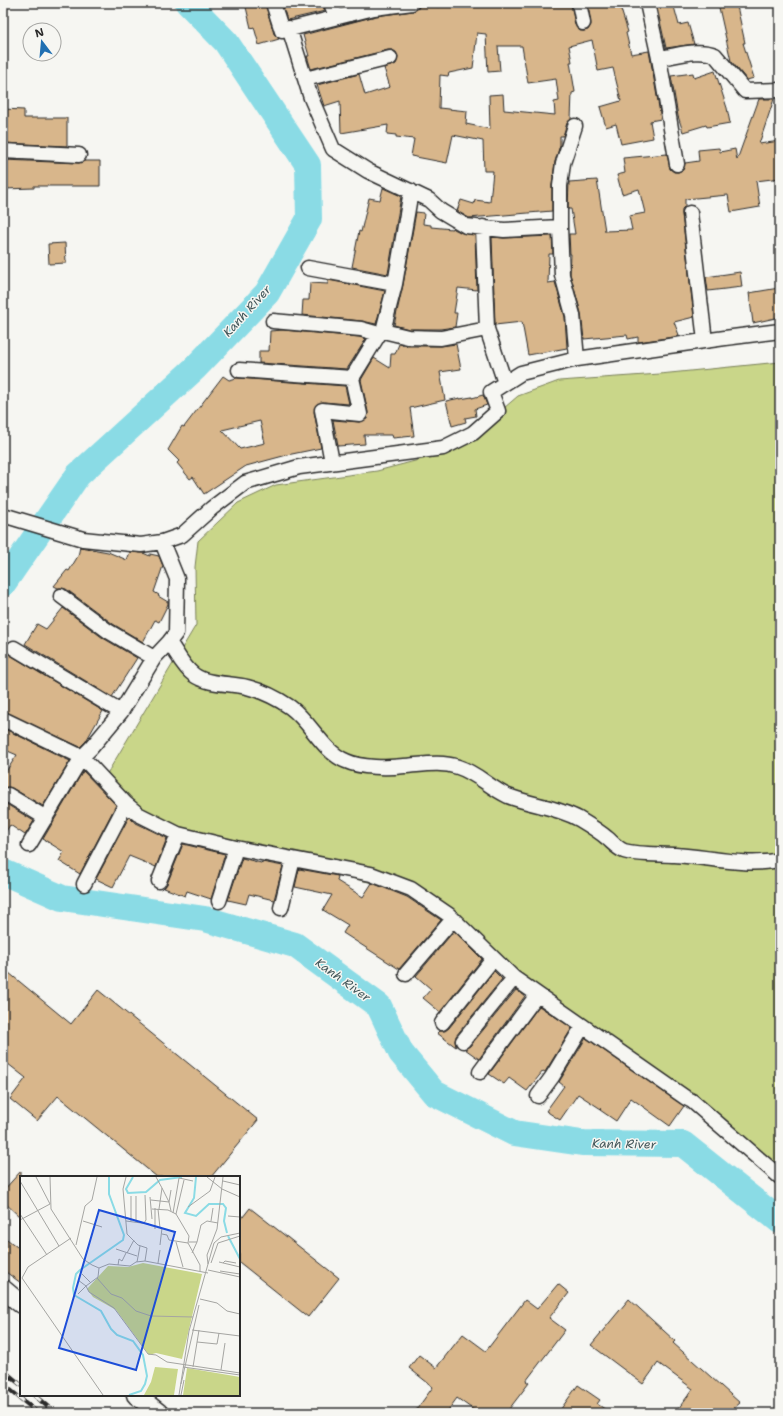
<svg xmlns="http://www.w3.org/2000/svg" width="783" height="1416" viewBox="0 0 783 1416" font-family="'Shantell Sans',sans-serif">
  <rect width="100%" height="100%" fill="#f6f6f2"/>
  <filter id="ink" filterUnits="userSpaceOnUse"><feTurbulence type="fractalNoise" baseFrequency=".025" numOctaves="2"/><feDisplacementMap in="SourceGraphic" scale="8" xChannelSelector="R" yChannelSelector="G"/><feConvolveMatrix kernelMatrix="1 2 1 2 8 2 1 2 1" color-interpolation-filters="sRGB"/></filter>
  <g filter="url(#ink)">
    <!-- green -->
    <path fill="#c9d689" stroke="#7a805a" d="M 780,362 L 780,1178 L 728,1131 L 601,1042 L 430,902 L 377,884 L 208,844 L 180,840 L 146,826 L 105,777 L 196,625 L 195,567 L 198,541 L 238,503 L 276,485 L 377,471 L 434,456 L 476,432 L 518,396 L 559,381 L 660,374 Z"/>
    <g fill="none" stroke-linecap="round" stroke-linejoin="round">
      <!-- river -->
      <path stroke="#8adbe5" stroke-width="26" d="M 3,584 L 78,475 L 194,369 L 267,293 L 309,219 L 308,165 L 226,42 L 188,3
        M 3,872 L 62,898 L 205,919 L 295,945 L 379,1006 L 401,1053 L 434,1093 L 514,1133 L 582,1143 L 683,1144 L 780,1221"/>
    </g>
    <!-- building -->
    <path fill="#d8b68b" stroke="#2b2b2b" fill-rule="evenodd" d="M 245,3 L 265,3 L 274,34 L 279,39 L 259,45 L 254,27 L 251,28 Z
      M 290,3 L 323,3 L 325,11 L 287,20 L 282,4 Z
      M 420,3 L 436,3 L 436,7 L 461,3 L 462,7 L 501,6 L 501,4 L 571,3 L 575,25 L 580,31 L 584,31 L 588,30 L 591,25 L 588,3 L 619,3 L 628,32 L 626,33 L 631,54 L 649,51 L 661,119 L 650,121 L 653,138 L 621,144 L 616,124 L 606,127 L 600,107 L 621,101 L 613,68 L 598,71 L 592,40 L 569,46 L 572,62 L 570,62 L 575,92 L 572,93 L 571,119 L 567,123 L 563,136 L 560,136 L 560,145 L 555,162 L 552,185 L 552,211 L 469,218 L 457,211 L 461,200 L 474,204 L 475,200 L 490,202 L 493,171 L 484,171 L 483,141 L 453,135 L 447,163 L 411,156 L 414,139 L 396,137 L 396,135 L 387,134 L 388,125 L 341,133 L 340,101 L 324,106 L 317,85 L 359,74 L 365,95 L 390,87 L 384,68 L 396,64 L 398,56 L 396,52 L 392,50 L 388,50 L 311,69 L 307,56 L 309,56 L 303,35 L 376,16 L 413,11 L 417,9 ZM 477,33 L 486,34 L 488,72 L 500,71 L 498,46 L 522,46 L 528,83 L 556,79 L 559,101 L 554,102 L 555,115 L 504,110 L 503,94 L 489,95 L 490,129 L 466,124 L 467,111 L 439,108 L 440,75 L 448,76 L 449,73 L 473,68 Z
      M 656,3 L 673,3 L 679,25 L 688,23 L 694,44 L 666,48 Z
      M 718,3 L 735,3 L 737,6 L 745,43 L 743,43 L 754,78 L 747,80 L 731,61 Z
      M 715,71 L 727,108 L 730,123 L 707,127 L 706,125 L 683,132 L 678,116 L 671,76 L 693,73 L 694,78 Z
      M 759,99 L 774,99 L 759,144 L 780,141 L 780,178 L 756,181 L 760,207 L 731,212 L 728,195 L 685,199 L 685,206 L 682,209 L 682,214 L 694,317 L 674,322 L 679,335 L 674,337 L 638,342 L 638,337 L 628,339 L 627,335 L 584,339 L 581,313 L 570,274 L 571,254 L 570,254 L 569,234 L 575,234 L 571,209 L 568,209 L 569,182 L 597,180 L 605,231 L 632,230 L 629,216 L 645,213 L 639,189 L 622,194 L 617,175 L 625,173 L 623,158 L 667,154 L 670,169 L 674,172 L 678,172 L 683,170 L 685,163 L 699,161 L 698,150 L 719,148 L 720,152 L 735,149 L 737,160 Z
      M 3,109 L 24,110 L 24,118 L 67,118 L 67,146 L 3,143 Z
      M 3,160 L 79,163 L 84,161 L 100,161 L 100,186 L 34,186 L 34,188 L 3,189 Z
      M 383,188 L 401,196 L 388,274 L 352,267 L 359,231 L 361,232 L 369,198 L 380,200 Z
      M 416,212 L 424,213 L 423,224 L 431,225 L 431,227 L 452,229 L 452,228 L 462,233 L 475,235 L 477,290 L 458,288 L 454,313 L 457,313 L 455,327 L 440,329 L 409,329 L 394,325 L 403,285 Z
      M 552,236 L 553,254 L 549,254 L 548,283 L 555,282 L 565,317 L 567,348 L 528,355 L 522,322 L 495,325 L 492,237 L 504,238 Z
      M 65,243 L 66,263 L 49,264 L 48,244 Z
      M 740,272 L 742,287 L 708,291 L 706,277 Z
      M 328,280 L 385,291 L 376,324 L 362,321 L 302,315 L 303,300 L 309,300 L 310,283 L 328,284 Z
      M 779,288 L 780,317 L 753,323 L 749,293 Z
      M 270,331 L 283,330 L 359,337 L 366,339 L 347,369 L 259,363 L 259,351 L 269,351 Z
      M 399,344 L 408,346 L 441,346 L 456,344 L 461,369 L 440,372 L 445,400 L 410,408 L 414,436 L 393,438 L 392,435 L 364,435 L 365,444 L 338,446 L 333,420 L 359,422 L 367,419 L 368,412 L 361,380 L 374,358 L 390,368 L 391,354 L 395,354 Z
      M 223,376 L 229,380 L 237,378 L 345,386 L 349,404 L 323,402 L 316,405 L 314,412 L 321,448 L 287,455 L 246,466 L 204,494 L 193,477 L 190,479 L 177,463 L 179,461 L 168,450 L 182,426 L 184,427 ZM 260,421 L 265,443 L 240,449 L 222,430 Z
      M 483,395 L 487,405 L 475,409 L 476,416 L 465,418 L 466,422 L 452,426 L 446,401 L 460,398 L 460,399 L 472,397 L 472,398 Z
      M 80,547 L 108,552 L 127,560 L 130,552 L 143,553 L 150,556 L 150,554 L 159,556 L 163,566 L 154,592 L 159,595 L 158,596 L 168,602 L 168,604 L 159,622 L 155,620 L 143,642 L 113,624 L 66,589 L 62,588 L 58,588 L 54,586 L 67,570 L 69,571 L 78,556 Z
      M 63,608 L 103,638 L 137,658 L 112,697 L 25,644 L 37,624 L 46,629 Z
      M 3,649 L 10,655 L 103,711 L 86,741 L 80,747 L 3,711 Z
      M 3,728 L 70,761 L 43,806 L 12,788 L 8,787 L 3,788 L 3,776 L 17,755 L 3,749 Z
      M 83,771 L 116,805 L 80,874 L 59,861 L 64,852 L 43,839 Z
      M 3,802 L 34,821 L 25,835 L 10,825 L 3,836 Z
      M 129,817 L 134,822 L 167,838 L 156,867 L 129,856 L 113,887 L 96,879 Z
      M 183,844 L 225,854 L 211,899 L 187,891 L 185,896 L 164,888 L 167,884 Z
      M 242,858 L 261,863 L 262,862 L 283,866 L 274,900 L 249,894 L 246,904 L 228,900 Z
      M 299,869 L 338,876 L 337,881 L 363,897 L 372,883 L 407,897 L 441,920 L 399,969 L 343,933 L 348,925 L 323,910 L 332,895 L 295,887 Z
      M 454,931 L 482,959 L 440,1012 L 423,998 L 431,989 L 416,976 Z
      M 3,968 L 71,1024 L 98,990 L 258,1120 L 211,1177 L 157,1177 L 58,1096 L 37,1121 L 10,1099 L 26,1078 L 3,1060 Z
      M 494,971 L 502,979 L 456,1036 L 455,1040 L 456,1047 L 437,1033 L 439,1031 L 445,1031 L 449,1028 Z
      M 516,990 L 525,996 L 479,1059 L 465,1049 L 470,1046 Z
      M 539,1006 L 572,1028 L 545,1072 L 543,1071 L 527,1091 L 509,1078 L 504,1084 L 489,1074 Z
      M 586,1038 L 684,1106 L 670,1126 L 631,1098 L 616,1121 L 600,1110 L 601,1109 L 578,1094 L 560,1120 L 546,1111 L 564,1086 L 559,1082 Z
      M 21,1171 L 21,1218 L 3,1201 L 3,1191 Z
      M 250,1208 L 339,1278 L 308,1317 L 239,1262 L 239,1222 Z
      M 3,1236 L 21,1250 L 21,1283 L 3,1270 Z
      M 558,1284 L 569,1293 L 549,1318 L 565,1330 L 526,1381 L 529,1383 L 506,1413 L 478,1413 L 457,1398 L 446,1413 L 414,1413 L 433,1387 L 409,1368 L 419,1355 L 436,1368 L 463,1334 L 486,1351 L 525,1300 L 537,1309 Z
      M 629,1299 L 675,1341 L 673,1343 L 740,1403 L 728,1413 L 675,1413 L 693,1389 L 658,1363 L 643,1384 L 591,1345 Z
      M 578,1385 L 600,1400 L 597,1404 L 611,1413 L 558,1413 Z"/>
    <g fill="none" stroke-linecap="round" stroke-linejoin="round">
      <!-- minor casing -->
      <g stroke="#2b2b2b" stroke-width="17">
        <path id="minor" d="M 273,3 L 282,31 L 374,8 L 412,3
          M 331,3 L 336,17
          M 579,3 L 583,23
          M 647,3 L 659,58 L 677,164
          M 289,28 L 311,98 L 333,149 L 368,171 L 429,200 L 441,211 L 466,226 L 504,230 L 560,227 L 562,275 L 573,315 L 577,359
          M 659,58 C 676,56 699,48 715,55 L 745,91 L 780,90
          M 305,79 L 390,58
          M 3,151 L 79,155
          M 690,213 L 705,341
          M 483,227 L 487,329 L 505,383
          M 560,227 L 560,186 L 563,163 L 575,126
          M 308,268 L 395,284
          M 273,321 L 361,329 L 379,334 L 383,331 L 408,337 L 441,338 L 487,329
          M 383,331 L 395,284 L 411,191
          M 239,370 L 352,378
          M 332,462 L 322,410 L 360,414 L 352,378 L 379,334
          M 3,515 L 83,539 L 141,545 L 162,542 L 182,535 L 212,508 L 245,483 L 299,467 L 443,448 L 473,433 L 498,411 L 491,392 L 521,373 L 577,359 L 725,338 L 780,331
          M 162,542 L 177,579 L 176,633 L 169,642 L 154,658 L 121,712 L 91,748 L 82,757 L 126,804 L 138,814 L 178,834 L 236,848 L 371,874 L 411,889 L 449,915 L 514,978 L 686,1098 L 692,1101 L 780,1177
          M 61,596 L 108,631 L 154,658
          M 169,642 C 177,653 183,667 194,675 C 208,685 230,683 247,687 C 262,691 277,698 290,707 C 311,722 323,752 346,761 C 361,768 388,768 404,766 C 422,765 440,761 458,767 C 477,773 490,788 508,796 C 531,805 557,807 579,819 C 589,825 599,831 607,838 C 613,843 617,848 624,851 C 636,855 661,854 675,855 C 710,857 745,867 780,860
          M 14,648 L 121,712
          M 3,719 L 82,757 L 29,845
          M 8,795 L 46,818
          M 159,881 L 178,834
          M 84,884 L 126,804
          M 219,901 L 236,848
          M 281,908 L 293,859
          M 406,974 L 453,919
          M 442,1023 L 493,959
          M 463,1041 L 514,978
          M 480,1072 L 537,995
          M 538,1096 L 552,1077 L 583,1026"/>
      </g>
      <!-- tertiary casing -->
      <g stroke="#2b2b2b" stroke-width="21">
        <path id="tertiary" d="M 3,1289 L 21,1304
          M 136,1395 L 159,1413"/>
      </g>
      <!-- minor -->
      <use href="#minor" stroke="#f6f6f2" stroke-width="14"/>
      <!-- tertiary -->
      <use href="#tertiary" stroke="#f6f6f2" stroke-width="18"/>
      <!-- rail casing -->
      <g stroke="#2b2b2b" stroke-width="4.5">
        <path id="rail" d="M 3,1370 L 21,1385
          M 3,1384 L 38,1413
          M 34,1395 L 55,1413"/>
      </g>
      <!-- rail -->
      <use href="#rail" stroke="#f6f6f2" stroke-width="3" stroke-dasharray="9" stroke-linecap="butt"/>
    </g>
  </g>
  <g text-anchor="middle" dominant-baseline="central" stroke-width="3" stroke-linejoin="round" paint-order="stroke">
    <!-- water labels -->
    <g font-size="12" font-style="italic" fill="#43575a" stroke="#f6f6f2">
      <text transform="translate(247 311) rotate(-48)">Kanh River</text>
      <text transform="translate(343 980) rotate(36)">Kanh River</text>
      <text transform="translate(624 1144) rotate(1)">Kanh River</text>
    </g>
  </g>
  <!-- overview -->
  <g transform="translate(20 1176)">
    <rect width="220" height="220" fill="#f6f6f2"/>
    <path d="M 123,87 L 182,98 L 162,183 L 136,177 L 129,179 L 96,134 L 73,121 L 67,113 L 88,90 L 108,91 ZM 135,191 L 158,193 L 154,219 L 124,219 L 131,206 ZM 167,192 L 220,201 L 220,219 L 163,219 Z" fill="#c9d689"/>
    <path fill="none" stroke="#8adbe5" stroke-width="2" d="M 89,1 L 89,18 L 104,59 L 103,64 L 60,94 L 56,98 L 53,112 L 54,119 L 81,135 L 91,153 L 97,159 L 113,165 L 123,179 L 127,200 L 125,208 L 121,215 L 109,219M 113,1 L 106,13 L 108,17 L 126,16 L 140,4 L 162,1M 176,1 L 174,22 L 165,37 L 176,40 L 189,28 L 203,28 L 206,32 L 204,45 L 207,57M 208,60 L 220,83"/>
    <path fill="none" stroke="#a5a5a2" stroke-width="1" d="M 30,1 L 31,33 L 63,83 L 72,89 L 79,92 L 89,88 L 110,90 L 116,86 L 125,85 L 188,97M 106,1 L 103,13 L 107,58 L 118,69 L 127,72 L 125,85M 136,1 L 142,12 L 139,33M 187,1 L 202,13 L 220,21M 0,5 L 39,70M 203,5 L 220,9M 142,12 L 149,26M 151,14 L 149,26 L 151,35M 111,20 L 111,45M 116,20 L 116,46M 130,21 L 132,43M 131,24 L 149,26M 168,31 L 190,15 L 195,1M 135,32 L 135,53M 132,33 L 148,34 L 156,38 L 169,60 L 168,67M 138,33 L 140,52 L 142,52 L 140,69M 153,37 L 159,2 L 173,5M 0,38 L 27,79M 156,38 L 164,4M 208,40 L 220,41M 0,44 L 30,28 L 16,1M 63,45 L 82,51M 106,45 L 129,48M 191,45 L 193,32M 124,47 L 126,44 L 125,19M 142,58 L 147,59 L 149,64 L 168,67 L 180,89 L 180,95M 51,62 L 8,91 L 2,102 L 83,219M 156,66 L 163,91M 169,66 L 177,66 L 181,49 L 187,45 L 198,47M 56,69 L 65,30 L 72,24 L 77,1M 96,73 L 117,80M 107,77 L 114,64M 172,77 L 177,66M 117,86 L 120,70M 199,86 L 220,91M 138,87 L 140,74M 191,87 L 198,67 L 220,60M 203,87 L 205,85 L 216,87M 188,88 L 187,79 L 197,53 L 203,1M 98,89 L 99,83 L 102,85 L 106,77M 79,92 L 78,101 L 66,110 L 69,116 L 94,132 L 128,178 L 136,179 L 147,186 L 220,197M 188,94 L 220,101M 200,95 L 220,98M 62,98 L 71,107M 77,102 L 91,118 L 102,122 L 116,135 L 131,140 L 173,141M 58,104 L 66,110 L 58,118M 180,123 L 197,127 L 207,135 L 220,138M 172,154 L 220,160M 177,166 L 197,168 L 199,157M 163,191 L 220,199M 173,191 L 179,154M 201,194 L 205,167M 161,208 L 179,129M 159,219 L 169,155 L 194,67 L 201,61 L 220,57M 161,219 L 164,204"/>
    <path fill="#1d4ed8" fill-opacity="0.15" stroke="#1d4ed8" stroke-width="2" d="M 79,34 L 155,56 L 116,194 L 39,172 Z"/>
    <rect width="220" height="220" fill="none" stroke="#2b2b2b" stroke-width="2"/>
  </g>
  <!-- margin -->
  <rect width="783" height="1416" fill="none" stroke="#f6f6f2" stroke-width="16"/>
  <rect x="8" y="8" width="767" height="1400" fill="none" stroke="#2b2b2b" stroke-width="1.5" filter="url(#ink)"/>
  <!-- north arrow -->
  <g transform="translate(42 42) rotate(344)"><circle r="19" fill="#f6f6f2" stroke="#a5a5a2"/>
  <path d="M0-3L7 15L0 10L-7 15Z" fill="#1f6fb2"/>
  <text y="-6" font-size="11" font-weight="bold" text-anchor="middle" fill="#2b2b2b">N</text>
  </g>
</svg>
